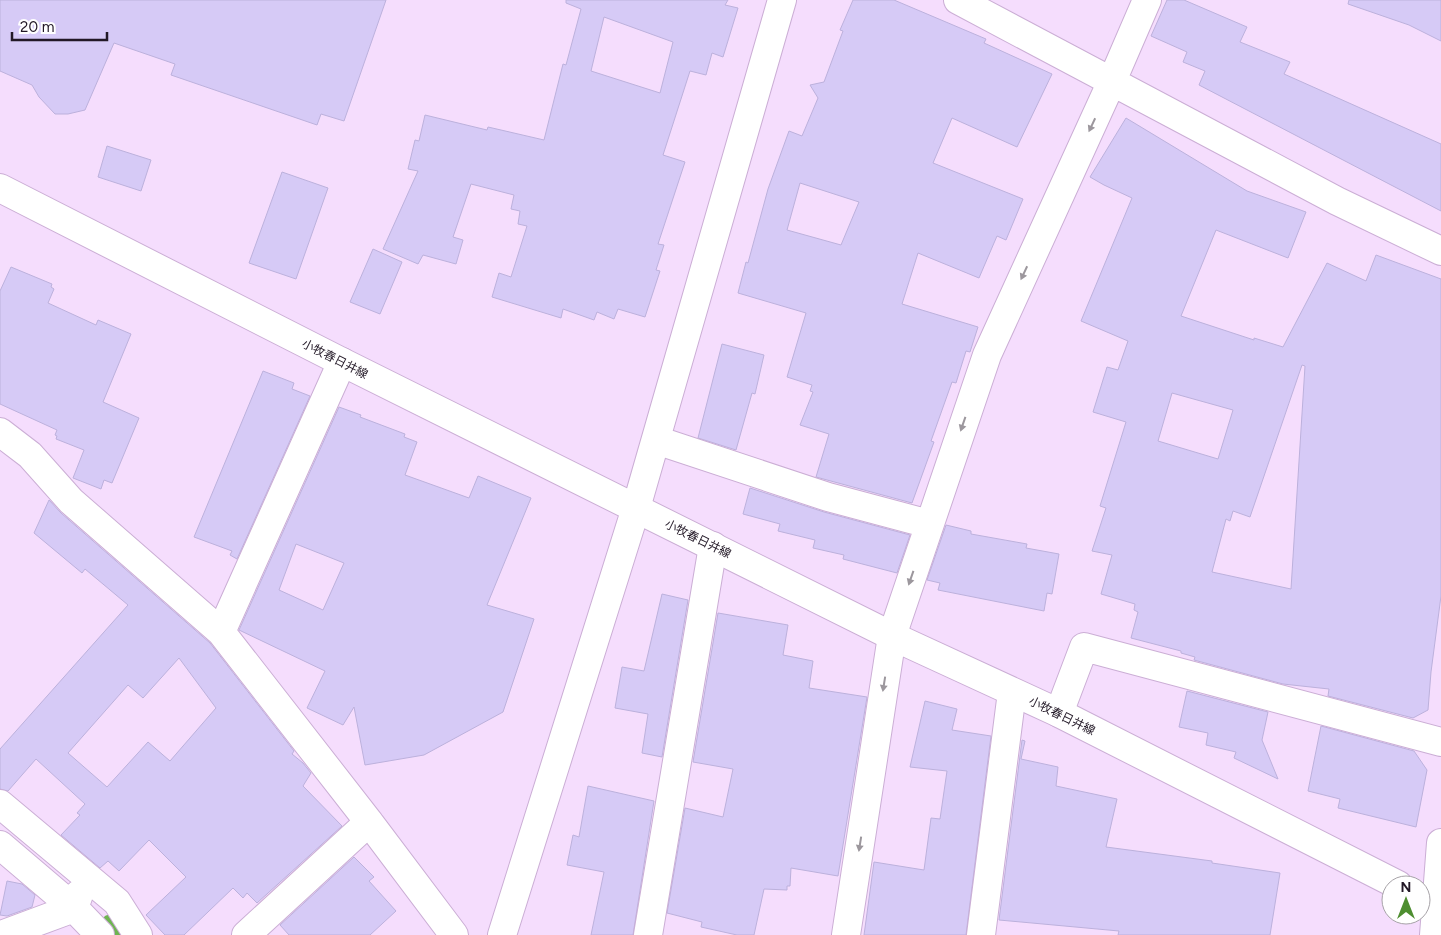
<svg xmlns="http://www.w3.org/2000/svg" width="1441" height="935" viewBox="0 0 1441 935" font-family="Figtree,'Noto Sans JP',sans-serif">
  <rect width="100%" height="100%" fill="#f5ddfd"/>
  <g fill="none" stroke-linecap="round" stroke-linejoin="round">
    <!-- stream -->
    <path stroke="#6eb550" stroke-width="10" d="M 108,920 L 117,935"/>
  </g>
  <!-- building -->
  <path fill="#d6caf6" stroke="#bcb1dc" fill-rule="evenodd" d="M 0,0 L 386,0 L 344,121 L 321,114 L 317,125 L 171,75 L 175,64 L 114,43 L 85,110 L 68,114 L 55,114 L 39,97 L 32,85 L 0,71 Z
    M 566,0 L 728,0 L 725,5 L 738,8 L 723,57 L 712,53 L 706,75 L 690,71 L 663,155 L 685,162 L 658,244 L 664,245 L 656,270 L 660,271 L 645,317 L 618,309 L 614,319 L 597,312 L 594,320 L 563,309 L 561,318 L 492,297 L 499,273 L 511,277 L 527,226 L 518,224 L 520,211 L 511,209 L 514,195 L 471,184 L 453,237 L 463,240 L 456,264 L 423,255 L 418,264 L 383,249 L 418,171 L 408,169 L 415,140 L 419,141 L 425,115 L 487,130 L 488,127 L 544,140 L 563,64 L 566,65 L 581,9 L 566,3 ZM 604,17 L 673,42 L 660,93 L 591,71 Z
    M 853,0 L 894,0 L 986,39 L 984,43 L 1052,74 L 1017,147 L 952,118 L 933,163 L 1023,199 L 1006,240 L 997,236 L 979,278 L 918,253 L 902,304 L 978,327 L 970,352 L 966,351 L 956,383 L 952,382 L 931,441 L 934,442 L 912,503 L 816,477 L 829,434 L 800,425 L 813,392 L 810,391 L 812,385 L 787,377 L 806,313 L 738,293 L 746,262 L 748,263 L 768,189 L 789,131 L 802,136 L 818,98 L 810,85 L 824,82 L 843,31 L 840,30 ZM 800,183 L 859,202 L 841,245 L 787,230 Z
    M 1167,0 L 1184,0 L 1247,27 L 1240,42 L 1290,62 L 1284,74 L 1441,144 L 1441,211 L 1199,85 L 1205,71 L 1183,62 L 1187,52 L 1151,36 Z
    M 1349,0 L 1441,0 L 1441,41 L 1409,25 L 1348,4 Z
    M 1126,118 L 1247,191 L 1306,212 L 1288,258 L 1216,230 L 1181,316 L 1254,340 L 1254,338 L 1283,347 L 1327,263 L 1366,281 L 1376,255 L 1441,279 L 1441,596 L 1431,672 L 1428,710 L 1413,718 L 1328,696 L 1329,689 L 1283,684 L 1194,660 L 1195,657 L 1181,653 L 1181,651 L 1131,638 L 1138,612 L 1134,610 L 1135,604 L 1101,594 L 1112,555 L 1092,551 L 1106,508 L 1100,506 L 1126,422 L 1093,412 L 1107,367 L 1118,370 L 1128,341 L 1081,321 L 1132,198 L 1104,185 L 1090,177 ZM 1302,365 L 1305,366 L 1291,589 L 1212,572 L 1226,519 L 1230,521 L 1233,511 L 1250,517 ZM 1172,393 L 1233,410 L 1218,459 L 1158,441 Z
    M 107,146 L 151,160 L 141,191 L 98,177 Z
    M 282,172 L 328,188 L 296,279 L 249,263 Z
    M 373,249 L 402,262 L 380,314 L 350,302 Z
    M 11,267 L 52,284 L 51,287 L 54,289 L 48,303 L 96,325 L 98,320 L 131,334 L 103,402 L 139,418 L 112,483 L 104,480 L 101,489 L 73,478 L 84,450 L 56,439 L 57,436 L 55,435 L 57,430 L 0,404 L 0,291 Z
    M 722,344 L 764,355 L 755,394 L 752,393 L 736,450 L 698,438 Z
    M 263,371 L 294,383 L 292,389 L 310,396 L 237,559 L 230,555 L 232,551 L 194,537 Z
    M 339,407 L 361,415 L 360,417 L 405,434 L 404,437 L 417,442 L 405,475 L 469,498 L 478,476 L 531,498 L 487,605 L 534,619 L 503,712 L 424,755 L 365,765 L 354,707 L 343,725 L 307,708 L 325,671 L 239,630 ZM 296,544 L 344,563 L 323,610 L 279,590 Z
    M 750,488 L 824,512 L 910,535 L 897,573 L 843,559 L 844,555 L 813,548 L 815,540 L 778,531 L 780,524 L 743,514 Z
    M 49,500 L 61,513 L 210,643 L 294,751 L 292,754 L 303,763 L 311,773 L 303,786 L 342,826 L 257,903 L 247,893 L 243,898 L 233,888 L 184,935 L 165,935 L 146,915 L 186,877 L 149,840 L 119,871 L 108,861 L 100,868 L 61,835 L 80,815 L 77,813 L 85,804 L 36,759 L 8,791 L 0,789 L 0,749 L 128,605 L 85,569 L 82,573 L 34,533 ZM 179,658 L 216,708 L 170,761 L 148,742 L 107,787 L 68,753 L 128,685 L 143,698 Z
    M 946,525 L 971,531 L 971,534 L 1027,544 L 1026,548 L 1059,554 L 1052,594 L 1047,593 L 1044,611 L 938,590 L 940,583 L 927,580 Z
    M 662,594 L 688,600 L 662,757 L 642,753 L 648,714 L 615,708 L 622,667 L 644,671 Z
    M 718,613 L 788,625 L 783,655 L 813,661 L 809,688 L 867,697 L 838,876 L 791,868 L 790,886 L 787,886 L 787,890 L 764,889 L 754,935 L 737,935 L 701,927 L 702,922 L 667,913 L 685,808 L 723,817 L 733,769 L 693,762 Z
    M 1187,691 L 1268,712 L 1262,740 L 1278,779 L 1234,758 L 1236,752 L 1206,745 L 1208,733 L 1179,727 Z
    M 925,701 L 957,709 L 952,730 L 991,736 L 966,935 L 864,935 L 874,862 L 924,870 L 931,818 L 940,819 L 947,771 L 910,767 Z
    M 1321,726 L 1414,751 L 1427,770 L 1416,827 L 1338,808 L 1340,799 L 1308,791 Z
    M 1022,740 L 1025,741 L 1021,759 L 1058,767 L 1056,786 L 1117,799 L 1106,847 L 1212,861 L 1212,863 L 1280,873 L 1270,935 L 1118,935 L 1119,931 L 999,920 Z
    M 588,786 L 654,801 L 633,935 L 591,935 L 604,872 L 567,865 L 573,835 L 579,837 Z
    M 354,857 L 374,877 L 369,881 L 396,911 L 370,935 L 289,935 L 280,925 Z
    M 7,881 L 22,884 L 35,895 L 32,907 L 7,916 L 0,915 Z"/>
  <g fill="none" stroke-linecap="round" stroke-linejoin="round">
    <!-- minor casing -->
    <g stroke="#cbaed5" stroke-width="30">
      <path id="minor" d="M 958,0 L 1337,201 L 1441,251
        M 0,432 L 30,455 L 71,501 L 221,632 L 369,822 L 454,935
        M 656,440 L 828,497 L 929,524
        M 221,632 L 342,362
        M 1059,713 L 1084,647 L 1441,742
        M 0,804 L 117,902 L 138,935
        M 0,845 L 74,908 L 100,935
        M 1,935 L 74,908 L 79,894
        M 246,935 L 369,822
        M 502,935 L 636,508 L 782,0
        M 648,935 L 713,546
        M 846,935 L 892,636 L 987,355 L 1112,81 L 1147,0
        M 981,935 L 1012,692
        M 1434,935 L 1441,843"/>
    </g>
    <!-- major casing -->
    <g stroke="#cbaed5" stroke-width="30">
      <path id="major" d="M 0,188 L 342,362 L 892,636 L 1059,713 L 1398,885
        M 1421,897 L 1441,906"/>
    </g>
    <!-- minor -->
    <use href="#minor" stroke="#fff" stroke-width="28"/>
    <!-- major -->
    <use href="#major" stroke="#fff" stroke-width="28"/>
  </g>
  <!-- one-way arrows -->
  <defs><path id="oneway-solid" d="M-6-.8H1V-3.2L6.5 0L1 3.2V.8H-6Z" transform="scale(1.25)"/></defs>
  <g fill="#9c979d">
    <use href="#oneway-solid" transform="translate(1092 125) rotate(115)"/>
    <use href="#oneway-solid" transform="translate(1024 273) rotate(115)"/>
    <use href="#oneway-solid" transform="translate(963 424) rotate(109)"/>
    <use href="#oneway-solid" transform="translate(911 578) rotate(109)"/>
    <use href="#oneway-solid" transform="translate(884 684) rotate(99)"/>
    <use href="#oneway-solid" transform="translate(860 844) rotate(99)"/>
  </g>
  <g text-anchor="middle" dominant-baseline="central" stroke-width="4.5" stroke-linejoin="round" paint-order="stroke">
    <!-- street labels -->
    <g font-size="12" fill="#221826" stroke="#fff">
      <text transform="translate(335 359) rotate(27)">小牧春日井線</text>
      <text transform="translate(698 539) rotate(26)">小牧春日井線</text>
      <text transform="translate(1062 716) rotate(26)">小牧春日井線</text>
    </g>
  </g>
  <!-- north arrow -->
  <g transform="translate(1406 900)"><circle r="24" fill="#ffffff" stroke="#a7a3a8"/>
  <path d="M0-4L9 19L0 12L-9 19Z" fill="#4e8e30"/>
  <text y="-8" font-size="14" font-weight="bold" text-anchor="middle" fill="#221826">N</text>
  </g>
  <!-- scale -->
  <path d="M12 32v8h95v-8" fill="none" stroke="#221826" stroke-width="2.5"/>
  <text x="20" y="32" font-size="15" fill="#221826" stroke="#ffffff" stroke-width="4" paint-order="stroke">20 m</text>
</svg>
